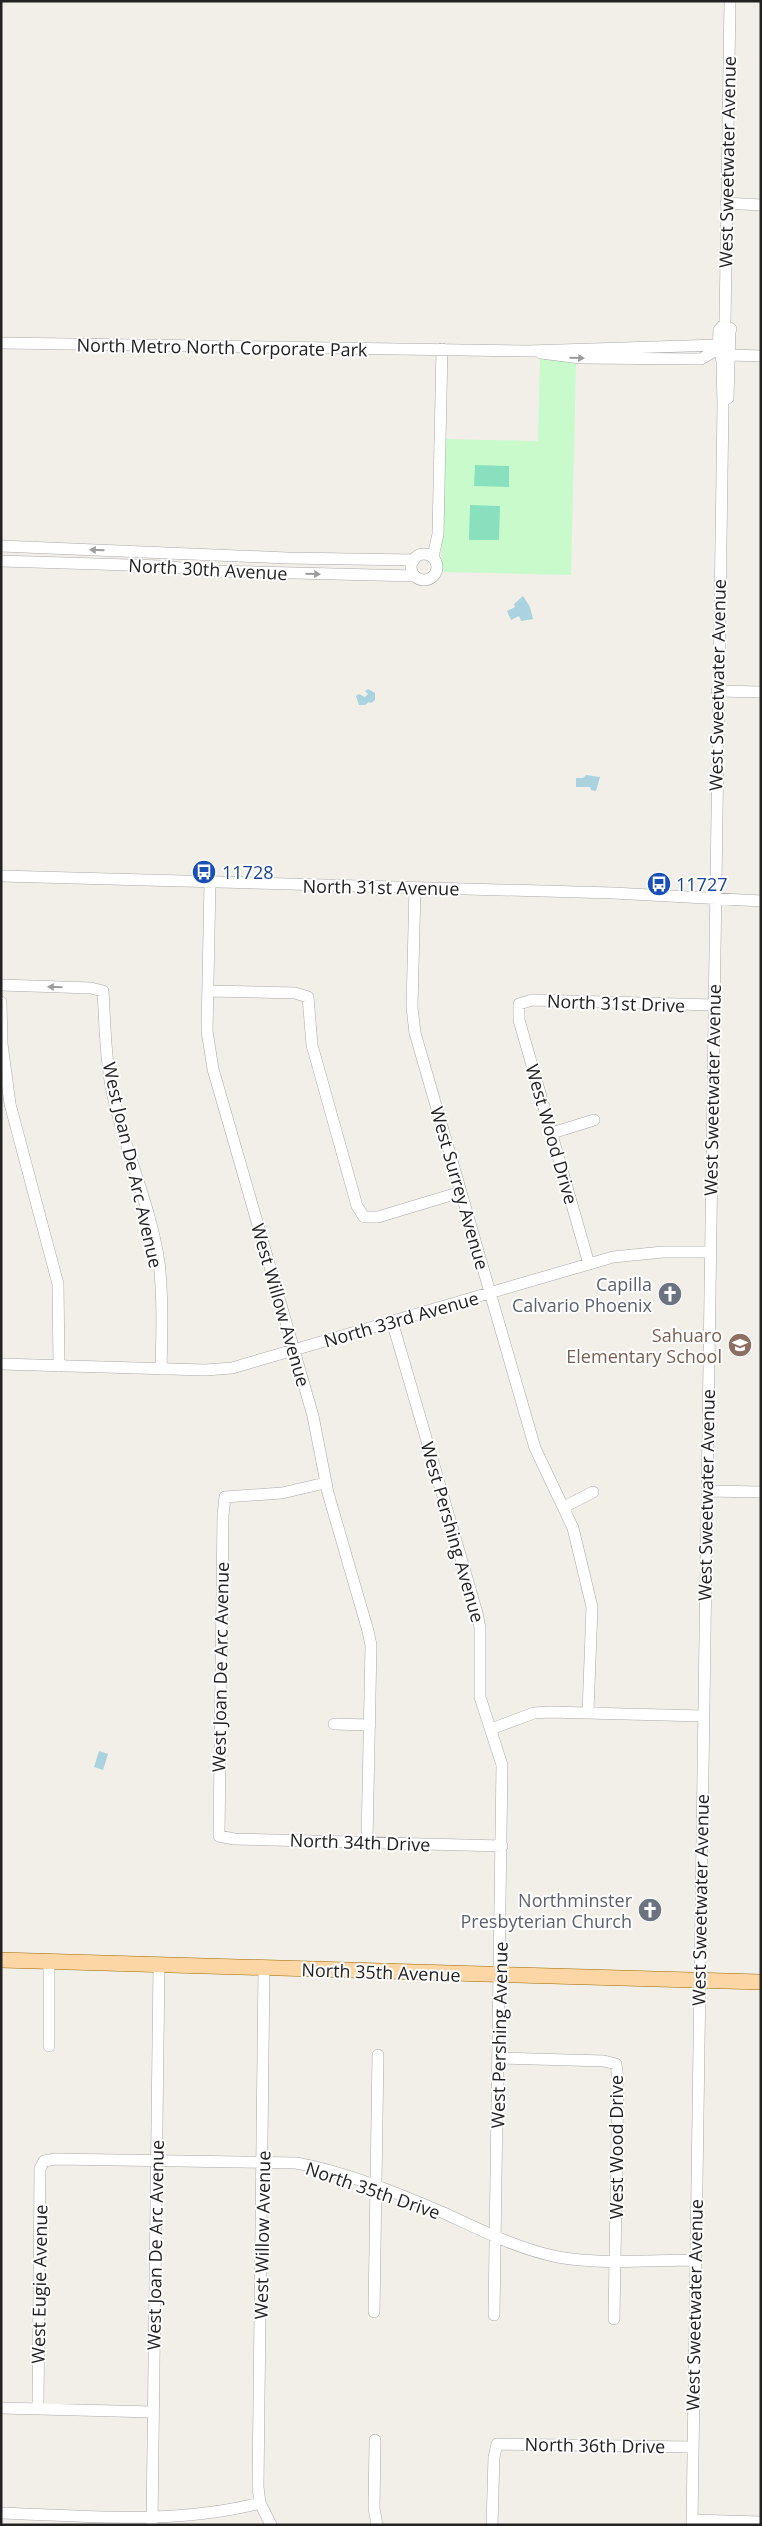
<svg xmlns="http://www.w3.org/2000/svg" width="762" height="2526" viewBox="0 0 762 2526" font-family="'Open Sans',sans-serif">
  <rect width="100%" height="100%" fill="#f2efe9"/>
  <!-- park -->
  <path fill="#c8facc" d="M 540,357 L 576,364 L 571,575 L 441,572 L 445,439 L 538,441 Z"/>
  <!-- pitch -->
  <path fill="#88e0be" d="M 475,465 L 509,466 L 509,487 L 474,486 Z
    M 470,505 L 500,506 L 499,540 L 469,540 Z"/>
  <!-- water -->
  <path fill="#aad3df" d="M 523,596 L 530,607 L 533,619 L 521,621 L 519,616 L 511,620 L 507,611 L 515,607 L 514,604 Z
    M 368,689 L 375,693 L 375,700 L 371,703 L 369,702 L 365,705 L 359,705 L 356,696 L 359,694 L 365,697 L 368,694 L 365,691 Z
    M 586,775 L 600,777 L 596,791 L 591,790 L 590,787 L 576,787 L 576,778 L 583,778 Z
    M 99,1751 L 108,1754 L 103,1770 L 94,1767 Z"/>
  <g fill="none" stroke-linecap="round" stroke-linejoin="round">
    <!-- minor casing -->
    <g stroke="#a9a9a9" stroke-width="12">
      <path id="minor" d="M 726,203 L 761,205
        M 1,343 L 529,351 L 718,345
        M 718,352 L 719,330 L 725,323 L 730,1
        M 541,353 L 581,358 L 701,359 L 711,353 L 731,329
        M 731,355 L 761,356
        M 728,398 L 730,328
        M 1,546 L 287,558 L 414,560
        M411 567a13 13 0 1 1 26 0a13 13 0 1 1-26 0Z
        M 433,557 L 438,534 L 442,349
        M 1,561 L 161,566 L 211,571 L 415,576
        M 717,691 L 761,692
        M 1,876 L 613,893 L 761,901
        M 210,882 L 207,1031 L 213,1069 L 313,1416 L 328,1493 L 368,1631 L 371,1645 L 367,1842
        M 415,888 L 412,1007 L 415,1033 L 535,1448 L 573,1528 L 592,1607 L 588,1712
        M 1,985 L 91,988 L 103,991 C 105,1022 105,1054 111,1086 C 122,1145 150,1202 159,1262 C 163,1298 162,1334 161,1369
        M 208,991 L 295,993 L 308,997 L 312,1045 L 357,1206 L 364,1217 L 378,1217 L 461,1192
        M 1,1002 L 2,1044 L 10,1104 L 58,1284 L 59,1366
        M 552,1133 L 594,1120
        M 589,1264 L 519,1020 L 519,1004 L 532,1000 L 714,1005
        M 392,1321 L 477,1613 L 480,1628 L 480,1697 L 502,1765 L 494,2315
        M 1,1364 L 205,1370 L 232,1368 L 613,1257 L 663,1252 L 710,1252
        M 325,1483 L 282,1493 L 225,1497 L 223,1515 L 219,1836 L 234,1839 L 502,1846
        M 707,1491 L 761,1492
        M 564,1507 L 593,1492
        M 334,1724 L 370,1725
        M 491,1729 L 534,1713 L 549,1712 L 703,1716
        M 264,1968 L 258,2487 L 260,2503 L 271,2525
        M 49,2046 L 49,1962
        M 498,2058 L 604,2061 L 616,2064 L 618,2079 L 614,2319
        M 374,2312 L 378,2055
        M 1,2408 L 153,2412
        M 38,2409 L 40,2169 L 44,2161 L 56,2159 L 296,2163 C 346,2172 397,2193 444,2213 C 481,2230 518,2249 558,2257 C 602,2265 650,2260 695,2260
        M 375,2440 L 374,2508 L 377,2525
        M 1,2513 C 88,2516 175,2525 260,2503
        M 692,2520 L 761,2522
        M 152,2525 L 159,1965
        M 492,2525 L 494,2457 L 497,2444 L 692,2447
        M 692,2525 L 723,405 L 722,361 L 718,345"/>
    </g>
    <!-- major casing -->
    <g stroke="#a06b00" stroke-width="16">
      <path id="major" d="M 1,1960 L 761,1982"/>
    </g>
    <!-- minor -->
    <use href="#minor" stroke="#fff" stroke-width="11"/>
    <!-- major -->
    <use href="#major" stroke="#fcd6a4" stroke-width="15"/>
  </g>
  <!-- one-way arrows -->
  <defs><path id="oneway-solid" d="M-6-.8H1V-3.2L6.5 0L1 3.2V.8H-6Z" transform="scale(1.25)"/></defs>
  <g fill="#9c9c9c">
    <use href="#oneway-solid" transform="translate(577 358) rotate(2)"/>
    <use href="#oneway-solid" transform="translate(97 550) rotate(-179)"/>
    <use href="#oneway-solid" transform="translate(313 574) rotate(1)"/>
    <use href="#oneway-solid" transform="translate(55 987) rotate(-179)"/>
  </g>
  <!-- icons -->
  <defs>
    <g id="bus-disc" transform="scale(1.25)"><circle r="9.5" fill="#1a4fb4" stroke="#fff"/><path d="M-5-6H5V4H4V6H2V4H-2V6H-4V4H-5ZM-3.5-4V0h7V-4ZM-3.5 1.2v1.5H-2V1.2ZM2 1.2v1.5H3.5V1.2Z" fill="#fff"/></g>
    <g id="church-disc" transform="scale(1.25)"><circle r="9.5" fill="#6b7280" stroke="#fff"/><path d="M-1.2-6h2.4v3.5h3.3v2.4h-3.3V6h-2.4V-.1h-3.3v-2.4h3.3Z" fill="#fff"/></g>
    <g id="school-disc" transform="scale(1.25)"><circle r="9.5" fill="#8d6e63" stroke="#fff"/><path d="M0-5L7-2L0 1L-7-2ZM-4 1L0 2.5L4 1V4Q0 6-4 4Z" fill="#fff"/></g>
  </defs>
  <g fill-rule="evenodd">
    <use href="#bus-disc" x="204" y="872"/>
    <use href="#bus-disc" x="659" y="884"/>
    <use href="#church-disc" x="670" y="1294"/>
    <use href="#school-disc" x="740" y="1345"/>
    <use href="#church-disc" x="650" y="1910"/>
  </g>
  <g text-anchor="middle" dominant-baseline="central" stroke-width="4" stroke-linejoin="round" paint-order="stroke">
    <!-- street labels -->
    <g font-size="18" fill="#222" stroke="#fff">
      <text transform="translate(727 162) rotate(-89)">West Sweetwater Avenue</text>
      <text transform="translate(222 347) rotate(1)">North Metro North Corporate Park</text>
      <text transform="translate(208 569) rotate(3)">North 30th Avenue</text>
      <text transform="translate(717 685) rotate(-89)">West Sweetwater Avenue</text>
      <text transform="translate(381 887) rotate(1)">North 31st Avenue</text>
      <text transform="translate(616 1003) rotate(2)">North 31st Drive</text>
      <text transform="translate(712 1090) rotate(-89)">West Sweetwater Avenue</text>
      <text transform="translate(552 1134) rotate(74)">West Wood Drive</text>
      <text transform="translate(133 1165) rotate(77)">West Joan De Arc Avenue</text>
      <text transform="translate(460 1188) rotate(74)">West Surrey Avenue</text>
      <text transform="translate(281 1305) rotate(74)">West Willow Avenue</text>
      <text transform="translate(401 1319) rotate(-16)">North 33rd Avenue</text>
      <text transform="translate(706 1495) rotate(-89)">West Sweetwater Avenue</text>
      <text transform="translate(453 1532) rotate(74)">West Pershing Avenue</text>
      <text transform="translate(220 1667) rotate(-89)">West Joan De Arc Avenue</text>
      <text transform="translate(360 1842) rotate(2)">North 34th Drive</text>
      <text transform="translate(700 1900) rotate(-89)">West Sweetwater Avenue</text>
      <text transform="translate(381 1972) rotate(2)">North 35th Avenue</text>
      <text transform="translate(499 2035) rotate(-89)">West Pershing Avenue</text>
      <text transform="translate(616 2147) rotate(-90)">West Wood Drive</text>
      <text transform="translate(373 2190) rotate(19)">North 35th Drive</text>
      <text transform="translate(262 2235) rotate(-89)">West Willow Avenue</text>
      <text transform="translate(155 2245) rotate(-89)">West Joan De Arc Avenue</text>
      <text transform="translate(39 2284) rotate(-89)">West Eugie Avenue</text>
      <text transform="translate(694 2305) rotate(-89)">West Sweetwater Avenue</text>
      <text transform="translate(595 2445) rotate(1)">North 36th Drive</text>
    </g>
    <!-- transit labels -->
    <g font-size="18" fill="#164399" stroke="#fff" text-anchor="start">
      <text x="222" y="872">11728</text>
      <text x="676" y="884">11727</text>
    </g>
    <!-- worship labels -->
    <g font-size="18" fill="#5b616d" stroke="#fff" text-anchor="end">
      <text x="652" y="1284">Capilla<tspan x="652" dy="21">Calvario Phoenix</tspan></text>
      <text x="632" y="1900">Northminster<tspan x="632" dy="21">Presbyterian Church</tspan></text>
    </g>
    <!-- education labels -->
    <g font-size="18" fill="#785e54" stroke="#fff" text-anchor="end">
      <text x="722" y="1335">Sahuaro<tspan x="722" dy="21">Elementary School</tspan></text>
    </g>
  </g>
  <!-- border -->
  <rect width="762" height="2526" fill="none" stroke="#222222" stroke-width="5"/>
</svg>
